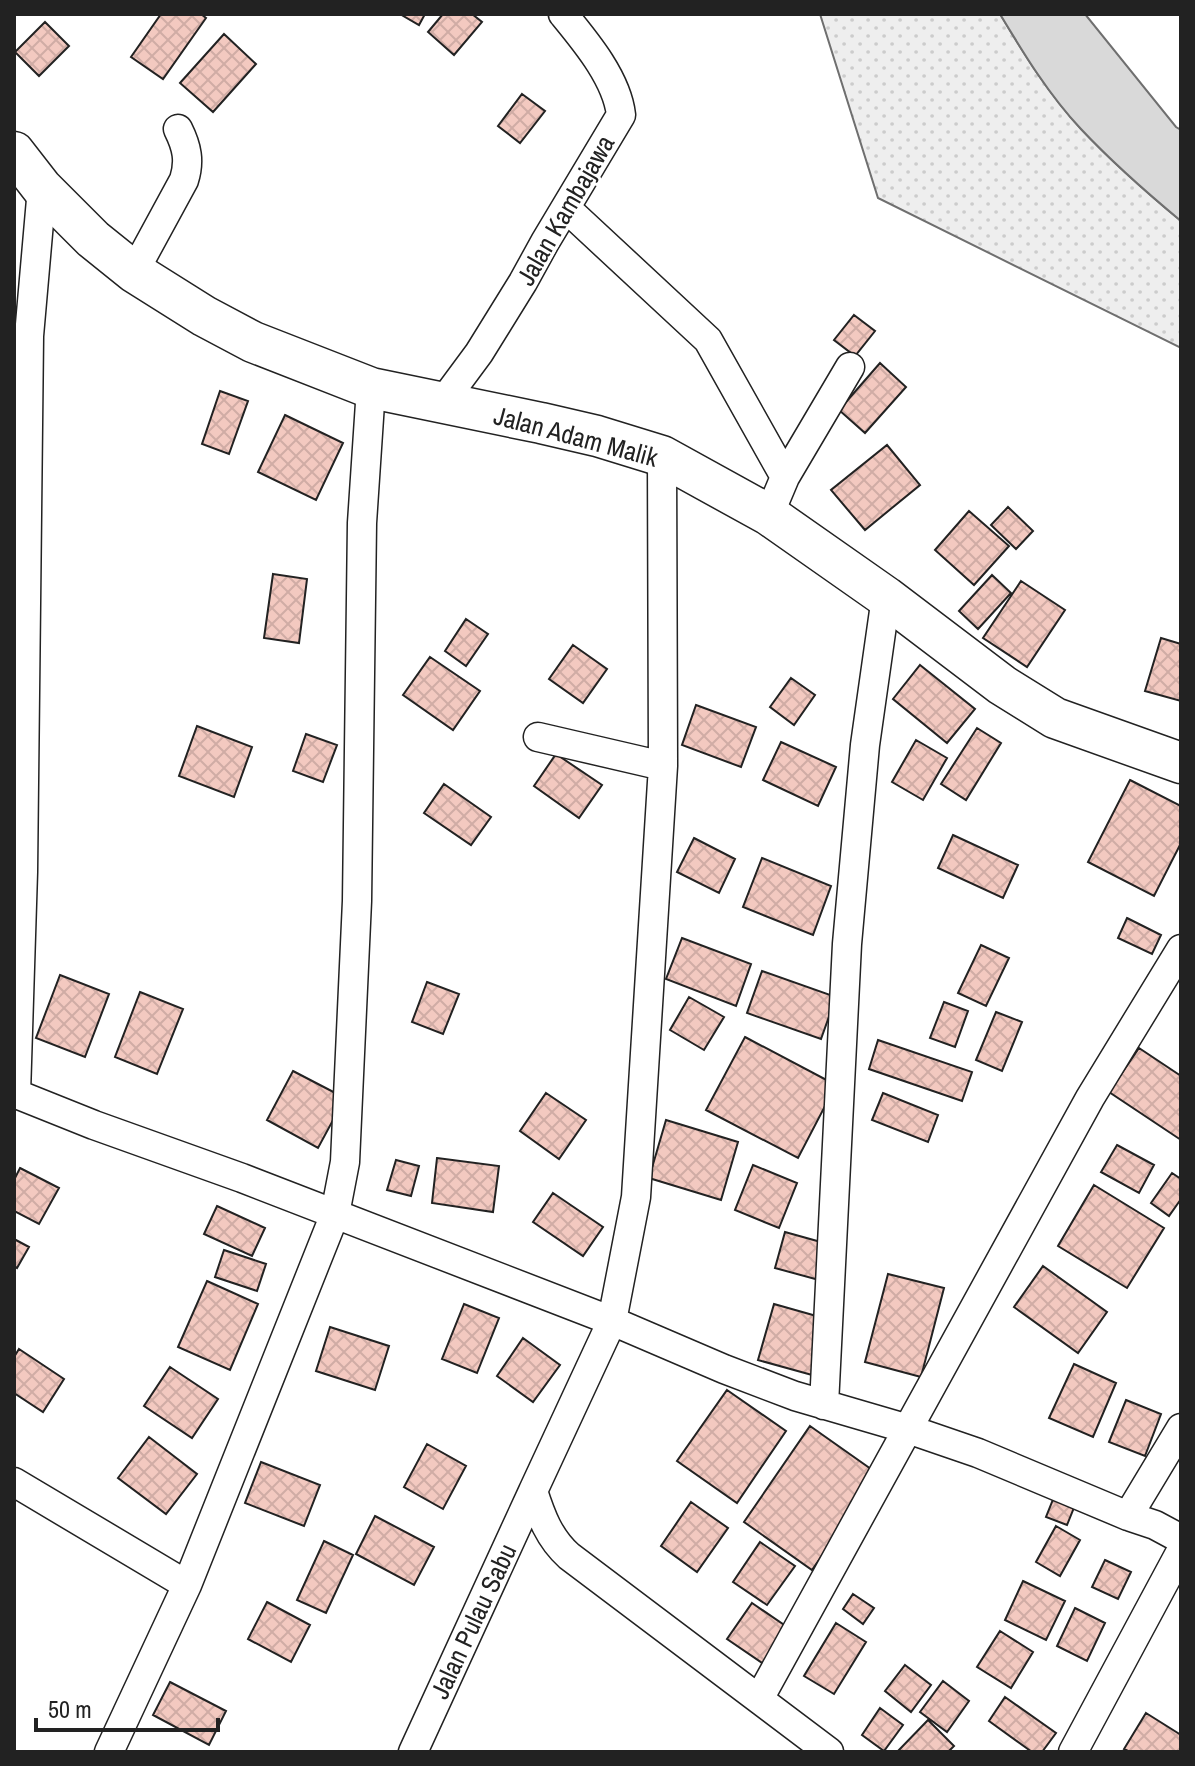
<svg xmlns="http://www.w3.org/2000/svg" width="1195" height="1766" viewBox="0 0 1195 1766" font-family="'Archivo Narrow',sans-serif">
  <defs>
    <pattern id="grass-dots" width="8" height="8" patternUnits="userSpaceOnUse" patternTransform="scale(2)"><rect width="8" height="8" fill="#eee"/><path d="M2 2h.1M6 6h.1" fill="none" stroke="#ccc" stroke-width="1.8" stroke-linecap="round"/></pattern>
    <pattern id="building-cross-hatch" width="8" height="8" patternUnits="userSpaceOnUse" patternTransform="scale(2)"><rect width="8" height="8" fill="#f3c9c0"/><path d="M0 0l8 8M0 8l8-8" fill="none" stroke="#d0aca5"/></pattern>
  </defs>
  <rect width="100%" height="100%" fill="#fff"/>
  <!-- grass -->
  <path fill="url(#grass-dots)" stroke="#6f6f6f" stroke-width="2" d="M 820,14 L 1000,14 C 1024,54 1049,95 1081,129 C 1112,162 1146,192 1181,221 L 1181,348 L 878,198 Z"/>
  <!-- water -->
  <path fill="#d9d9d9" stroke="#6f6f6f" stroke-width="2" d="M 1000,14 L 1085,14 L 1176,127 L 1181,130 L 1181,221 C 1146,192 1112,162 1081,129 C 1049,95 1024,54 1000,14 Z"/>
  <!-- building -->
  <path fill="url(#building-cross-hatch)" stroke="#222" stroke-width="2" d="M 161,14 L 201,14 L 206,18 L 163,79 L 131,57 Z
    M 400,14 L 425,14 L 419,25 Z
    M 443,14 L 472,14 L 482,22 L 454,55 L 428,32 Z
    M 45,22 L 69,46 L 39,76 L 15,52 Z
    M 224,34 L 256,64 L 213,112 L 180,83 Z
    M 522,94 L 545,111 L 520,143 L 498,126 Z
    M 854,315 L 875,331 L 855,356 L 834,340 Z
    M 880,363 L 906,387 L 865,433 L 839,410 Z
    M 220,391 L 248,401 L 229,454 L 202,444 Z
    M 285,415 L 343,443 L 316,500 L 258,472 Z
    M 887,445 L 920,485 L 865,530 L 831,490 Z
    M 1008,507 L 1033,531 L 1016,549 L 991,525 Z
    M 969,511 L 1009,546 L 974,585 L 935,550 Z
    M 273,574 L 307,579 L 299,643 L 264,638 Z
    M 992,575 L 1011,593 L 978,629 L 959,611 Z
    M 1021,581 L 1065,610 L 1027,667 L 983,638 Z
    M 466,619 L 488,634 L 466,666 L 445,651 Z
    M 1161,638 L 1181,644 L 1181,701 L 1145,691 Z
    M 573,645 L 607,669 L 583,703 L 549,679 Z
    M 430,657 L 480,691 L 453,730 L 403,695 Z
    M 920,665 L 975,709 L 947,743 L 893,699 Z
    M 791,678 L 815,695 L 794,725 L 770,707 Z
    M 696,705 L 756,727 L 741,767 L 682,745 Z
    M 197,726 L 252,747 L 234,797 L 179,776 Z
    M 977,728 L 1001,743 L 966,800 L 941,784 Z
    M 306,734 L 337,745 L 323,782 L 293,771 Z
    M 916,740 L 947,758 L 923,800 L 892,782 Z
    M 781,742 L 836,767 L 818,806 L 763,780 Z
    M 556,754 L 602,785 L 579,818 L 534,786 Z
    M 1130,780 L 1181,806 L 1181,843 L 1154,896 L 1088,862 Z
    M 444,784 L 491,817 L 471,845 L 424,813 Z
    M 953,835 L 1018,865 L 1003,898 L 938,868 Z
    M 694,838 L 735,859 L 719,893 L 677,872 Z
    M 762,858 L 831,886 L 813,935 L 743,907 Z
    M 1127,918 L 1161,935 L 1152,954 L 1118,938 Z
    M 682,938 L 751,964 L 736,1006 L 666,979 Z
    M 981,945 L 1009,958 L 986,1006 L 958,993 Z
    M 762,971 L 836,997 L 821,1039 L 747,1013 Z
    M 60,975 L 109,994 L 85,1057 L 36,1038 Z
    M 427,982 L 459,994 L 443,1034 L 412,1022 Z
    M 140,992 L 183,1009 L 157,1074 L 115,1057 Z
    M 689,997 L 724,1017 L 704,1050 L 670,1030 Z
    M 944,1002 L 968,1011 L 955,1047 L 930,1038 Z
    M 996,1012 L 1022,1022 L 1002,1071 L 976,1060 Z
    M 745,1037 L 836,1085 L 798,1158 L 706,1110 Z
    M 878,1040 L 972,1072 L 962,1101 L 869,1069 Z
    M 1139,1048 L 1181,1076 L 1181,1140 L 1109,1092 Z
    M 293,1071 L 345,1098 L 318,1148 L 267,1120 Z
    M 546,1093 L 586,1120 L 559,1159 L 520,1131 Z
    M 883,1093 L 938,1115 L 928,1142 L 872,1120 Z
    M 666,1120 L 738,1142 L 721,1200 L 649,1178 Z
    M 1117,1145 L 1154,1165 L 1139,1193 L 1101,1172 Z
    M 437,1158 L 499,1166 L 493,1212 L 432,1203 Z
    M 396,1160 L 419,1166 L 411,1196 L 387,1190 Z
    M 753,1165 L 797,1183 L 779,1228 L 735,1210 Z
    M 20,1168 L 59,1188 L 39,1224 L 14,1211 L 14,1180 Z
    M 1172,1173 L 1181,1179 L 1181,1199 L 1169,1216 L 1151,1203 Z
    M 1094,1185 L 1164,1228 L 1127,1288 L 1058,1246 Z
    M 553,1193 L 603,1227 L 583,1256 L 533,1222 Z
    M 217,1206 L 265,1228 L 252,1256 L 204,1234 Z
    M 785,1232 L 828,1244 L 819,1280 L 775,1268 Z
    M 14,1239 L 29,1247 L 17,1268 L 14,1266 Z
    M 224,1250 L 266,1264 L 257,1291 L 215,1277 Z
    M 1043,1266 L 1107,1312 L 1078,1353 L 1014,1307 Z
    M 888,1274 L 944,1288 L 921,1377 L 865,1362 Z
    M 207,1281 L 258,1304 L 230,1370 L 178,1347 Z
    M 464,1304 L 499,1318 L 477,1373 L 442,1359 Z
    M 774,1304 L 827,1319 L 812,1375 L 758,1360 Z
    M 330,1327 L 389,1346 L 375,1390 L 316,1371 Z
    M 523,1338 L 560,1365 L 533,1402 L 497,1376 Z
    M 19,1349 L 64,1379 L 43,1412 L 14,1393 L 14,1357 Z
    M 1074,1364 L 1116,1383 L 1093,1437 L 1049,1418 Z
    M 170,1367 L 218,1399 L 192,1438 L 144,1406 Z
    M 727,1390 L 786,1431 L 737,1503 L 677,1461 Z
    M 1126,1400 L 1161,1414 L 1145,1456 L 1109,1442 Z
    M 810,1426 L 878,1474 L 812,1570 L 744,1522 Z
    M 149,1437 L 197,1474 L 166,1514 L 118,1478 Z
    M 427,1444 L 466,1466 L 443,1509 L 404,1487 Z
    M 261,1462 L 320,1485 L 304,1526 L 245,1503 Z
    M 1054,1497 L 1075,1505 L 1067,1525 L 1046,1517 Z
    M 691,1502 L 728,1528 L 697,1572 L 661,1546 Z
    M 375,1516 L 434,1547 L 414,1585 L 356,1554 Z
    M 1056,1526 L 1080,1540 L 1060,1576 L 1036,1562 Z
    M 324,1541 L 353,1555 L 326,1613 L 297,1600 Z
    M 760,1542 L 795,1566 L 767,1605 L 733,1582 Z
    M 1105,1560 L 1131,1572 L 1118,1599 L 1092,1587 Z
    M 1023,1581 L 1065,1601 L 1046,1640 L 1005,1620 Z
    M 853,1594 L 874,1608 L 863,1624 L 843,1609 Z
    M 267,1602 L 310,1625 L 291,1662 L 248,1639 Z
    M 752,1603 L 793,1631 L 768,1667 L 727,1639 Z
    M 1075,1608 L 1105,1623 L 1087,1661 L 1057,1646 Z
    M 836,1623 L 866,1642 L 834,1694 L 804,1676 Z
    M 1000,1631 L 1033,1652 L 1011,1688 L 977,1667 Z
    M 905,1665 L 931,1685 L 911,1712 L 885,1691 Z
    M 943,1681 L 969,1701 L 947,1732 L 920,1712 Z
    M 170,1682 L 226,1711 L 209,1745 L 153,1715 Z
    M 1005,1697 L 1056,1733 L 1042,1752 L 1032,1752 L 989,1721 Z
    M 880,1708 L 903,1725 L 884,1751 L 862,1735 Z
    M 1146,1713 L 1181,1735 L 1181,1752 L 1130,1752 L 1124,1749 Z
    M 928,1720 L 954,1746 L 948,1752 L 897,1752 Z"/>
  <g fill="none" stroke-linecap="round" stroke-linejoin="round">
    <!-- minor casing -->
    <g stroke="#222" stroke-width="31">
      <path id="minor" d="M 566,208 L 708,340 L 785,477 L 769,515
        M 134,272 L 184,180 C 190,161 187,147 178,129
        M 442,403 L 479,353 L 523,282 L 545,242 L 621,115 C 617,79 586,42 563,14
        M 662,456 L 663,766 L 636,1197 L 612,1321 L 533,1491 C 541,1516 549,1538 569,1556 L 829,1752
        M 785,477 L 850,367
        M 538,737 L 663,766
        M 14,1093 L 94,1125 L 242,1178 L 612,1321 L 724,1369 L 795,1396 L 908,1429 L 978,1453 L 1128,1516 L 1155,1525 L 1181,1539
        M 16,1094 L 23,872 L 29,336 L 42,188
        M 824,1405 L 847,944 L 865,745 L 886,597
        M 14,1482 L 187,1585
        M 1128,1516 L 1181,1428
        M 759,1699 L 1090,1098 L 1181,949
        M 109,1752 L 187,1585 L 335,1214 L 345,1162 L 357,901 L 362,523 L 371,388
        M 413,1752 L 533,1491
        M 1073,1752 L 1181,1551"/>
    </g>
    <!-- highway casing -->
    <g stroke="#222" stroke-width="43">
      <path id="highway" d="M 14,152 L 42,188 L 93,239 L 134,272 L 204,316 L 253,342 L 371,388 L 541,423 L 597,436 L 662,456 L 769,515 L 886,597 L 1002,685 L 1055,718 L 1181,763"/>
    </g>
    <!-- minor -->
    <use href="#minor" stroke="#fff" stroke-width="28"/>
    <!-- highway -->
    <use href="#highway" stroke="#fff" stroke-width="40"/>
  </g>
  <g text-anchor="middle" dominant-baseline="central" stroke-width="6" stroke-linejoin="round" paint-order="stroke">
    <!-- street labels -->
    <g font-size="26" fill="#222" stroke="#fff">
      <text transform="translate(565 210) rotate(-60)">Jalan Kambajawa</text>
      <text transform="translate(576 436) rotate(15)">Jalan Adam Malik</text>
      <text transform="translate(473 1621) rotate(-65)">Jalan Pulau Sabu</text>
    </g>
  </g>
  <!-- border -->
  <rect width="1195" height="1766" fill="none" stroke="#222222" stroke-width="32"/>
  <!-- scale -->
  <path d="M36 1718v12h182v-12" fill="none" stroke="#222222" stroke-width="4"/>
  <text x="48" y="1718" font-size="24" fill="#222222" stroke="#ffffff" stroke-width="6" paint-order="stroke">50 m</text>
</svg>
